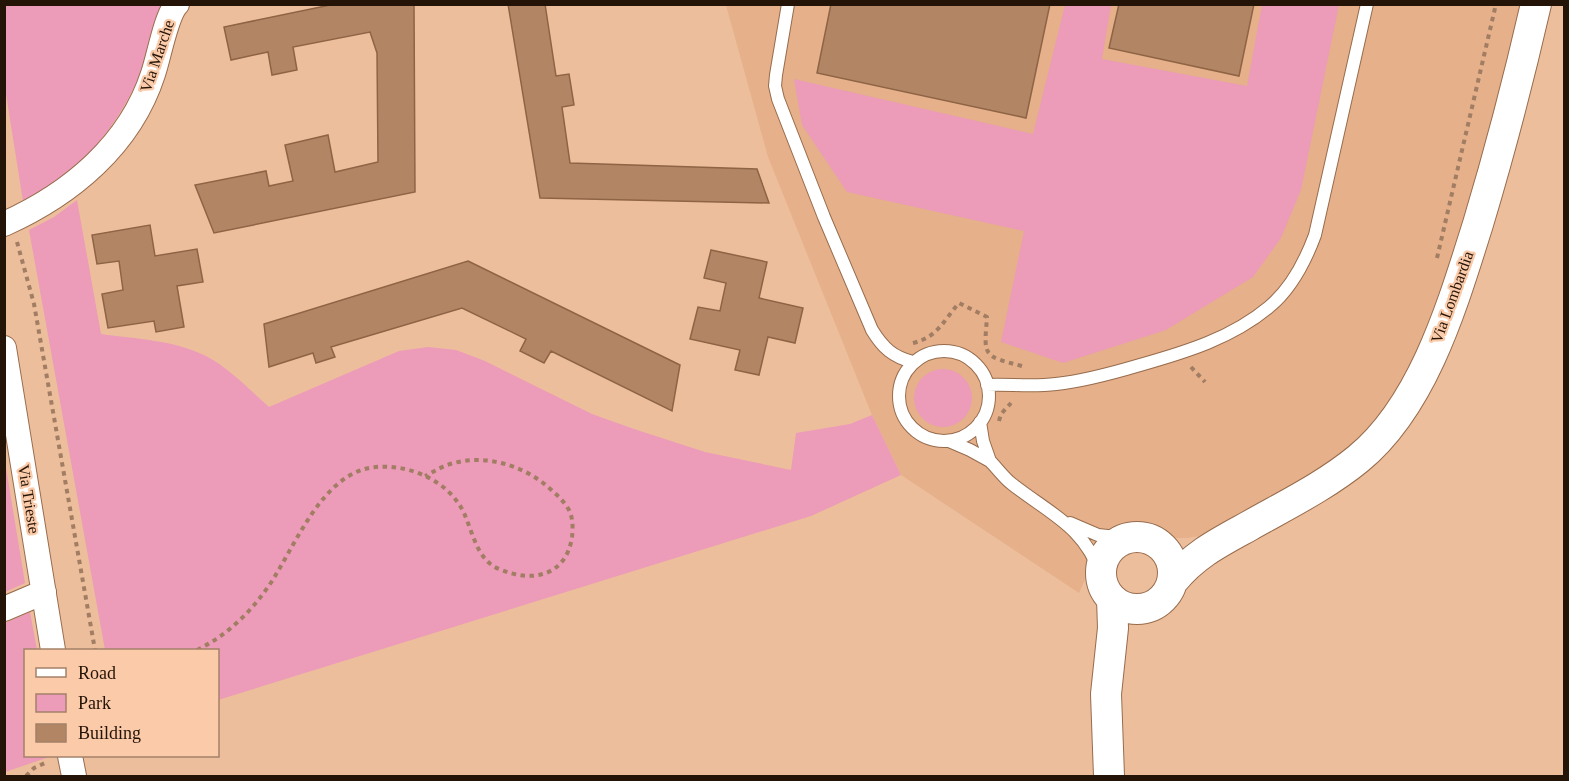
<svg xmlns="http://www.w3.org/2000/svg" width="1569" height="781" viewBox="0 0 1569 781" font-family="'Times New Roman',serif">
  <rect width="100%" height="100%" fill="#edbe9c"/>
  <!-- built -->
  <path fill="#e5b08a" d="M 726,5 L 1528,5 L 1444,308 L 1393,405 L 1356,449 L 1211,534 L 1187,538 L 1164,538 L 1145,533 L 1135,532 L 1124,533 L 1109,542 L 1101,549 L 1093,562 L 1079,593 L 901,475 L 872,415 L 768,157 Z"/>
  <!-- green -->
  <path fill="#ec9bb8" d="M 4,5 L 161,5 C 152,22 152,43 145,62 C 131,99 109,135 80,162 C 64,177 43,189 23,201 L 5,88 Z
    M 1065,5 L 1111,5 L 1102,59 L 1247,86 L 1262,5 L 1339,5 L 1301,190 L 1281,238 L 1253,277 L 1166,330 L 1063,363 L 1001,342 L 1024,231 L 847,192 L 802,125 L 794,79 L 1033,134 Z
    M 77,200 L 101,334 C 136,339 174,340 206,356 C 230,369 249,389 269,407 L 399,351 L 428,347 L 456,350 L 485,361 L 592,414 L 634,429 L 705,452 L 791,470 L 796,433 L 850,424 L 872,415 L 901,475 L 811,516 L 218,700 L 218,650 L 105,650 L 29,230 L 54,217 Z
    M914 398a29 29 0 1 1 58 0a29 29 0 1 1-58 0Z
    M 5,462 L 25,583 L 5,592 L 4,592 Z
    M 30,612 L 37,650 L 26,650 L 26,756 L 52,756 L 5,772 L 5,623 Z"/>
  <!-- building -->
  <path fill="#b28565" stroke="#8e6445" stroke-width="1.5" d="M 335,4 L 414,4 L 415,192 L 214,233 L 195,185 L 266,171 L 269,186 L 293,181 L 285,145 L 328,135 L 335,172 L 378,162 L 377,53 L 370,32 L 293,47 L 297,70 L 272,75 L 268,52 L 231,60 L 224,27 Z
    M 508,4 L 545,4 L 556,76 L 569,74 L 574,105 L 562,107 L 570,163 L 757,169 L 769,203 L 540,198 Z
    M 831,4 L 1050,4 L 1026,118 L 817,73 Z
    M 1119,4 L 1254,4 L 1239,76 L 1109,48 Z
    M 150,225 L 155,256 L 197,249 L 203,282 L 177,286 L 184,327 L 156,332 L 154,321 L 108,328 L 102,294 L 123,290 L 119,261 L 97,264 L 92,235 Z
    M 711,250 L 767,262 L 759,298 L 803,308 L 795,343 L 768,337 L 759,375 L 735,370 L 740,350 L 690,339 L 698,307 L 720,311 L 726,283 L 704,278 Z
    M 468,261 L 680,365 L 672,411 L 551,351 L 544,363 L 520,351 L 526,339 L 462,308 L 331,347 L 335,357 L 316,363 L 313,353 L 269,367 L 264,324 Z"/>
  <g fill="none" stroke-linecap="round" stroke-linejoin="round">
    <!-- service casing -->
    <g stroke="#976c4d" stroke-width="14">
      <path id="service" d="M 788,4 L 776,75 L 775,86 L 778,99 L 824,217 L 872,330 C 883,348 893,357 913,362
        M899 396a45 45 0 1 1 90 0a45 45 0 1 1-90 0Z
        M 987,385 C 1010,384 1033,387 1056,384 C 1085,381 1113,373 1140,365 C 1186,352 1232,338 1269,307 C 1291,289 1305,262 1315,235 L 1367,4
        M 949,441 L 970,450 L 990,461 L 983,441 L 980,422
        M 990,461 C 997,468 1004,478 1012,484 C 1050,514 1084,526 1101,575
        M 1070,523 L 1098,535 L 1127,538"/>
    </g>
    <!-- minor casing -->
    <g stroke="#976c4d" stroke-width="26">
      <path id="minor" d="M 4,224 C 71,194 130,145 153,74 C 159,57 166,15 177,4
        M 4,348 L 53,650
        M 4,609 L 44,592
        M 70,756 L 74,776"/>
    </g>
    <!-- tertiary casing -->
    <g stroke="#976c4d" stroke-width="32">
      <path id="tertiary" d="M1101 573a36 36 0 1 1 72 0a36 36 0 1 1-72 0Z
        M 1173,581 C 1195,554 1220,542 1249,526 C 1286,505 1325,486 1358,459 C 1424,405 1453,303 1478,224 C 1500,151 1519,78 1536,4
        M 1109,776 L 1106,694 L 1113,628 L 1112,599"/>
    </g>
    <!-- path -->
    <path stroke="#a17d63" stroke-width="4" stroke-dasharray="4.5 4.5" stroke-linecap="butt" d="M 17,242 L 34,304 L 95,650
      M 1437,258 L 1496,4
      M 913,343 C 938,337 943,321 959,303 L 987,317 C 984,356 982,356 1022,366
      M 1191,367 L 1205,382
      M 999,421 L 1001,414 L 1011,403
      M 197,650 C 226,636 249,614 268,587 C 295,548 322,471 376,467 C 410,464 449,481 464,513 C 473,533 477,560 499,569 C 531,583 566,577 572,537 C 573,528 573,518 569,510 C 564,501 556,494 548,487 C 524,466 486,454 454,463 C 444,465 435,471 425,476
      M 26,776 L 34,768 L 47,762"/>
    <!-- service -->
    <use href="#service" stroke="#fff" stroke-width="12"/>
    <!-- minor -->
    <use href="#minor" stroke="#fff" stroke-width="24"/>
    <!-- tertiary -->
    <use href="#tertiary" stroke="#fff" stroke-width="30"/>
  </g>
  <g text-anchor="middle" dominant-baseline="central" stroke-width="4.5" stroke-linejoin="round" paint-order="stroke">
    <!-- street labels -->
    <g font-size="16" fill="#241307" stroke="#facaa9">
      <text transform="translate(157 56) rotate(-71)">Via Marche</text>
      <text transform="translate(1452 297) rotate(-70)">Via Lombardia</text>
      <text transform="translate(29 499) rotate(81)">Via Trieste</text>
    </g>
  </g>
  <!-- border -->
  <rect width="1569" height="781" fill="none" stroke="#241307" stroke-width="12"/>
  <!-- legend -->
  <rect x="24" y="649" width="195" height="108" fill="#facaa9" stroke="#a48168" stroke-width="1.5"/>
  <rect x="36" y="668" width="30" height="9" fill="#ffffff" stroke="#a48168" stroke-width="1.5"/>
  <text x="78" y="679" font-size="18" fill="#241307">Road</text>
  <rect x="36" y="694" width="30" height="18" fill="#ec9bb8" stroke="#a48168" stroke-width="1.5"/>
  <text x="78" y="709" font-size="18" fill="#241307">Park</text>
  <rect x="36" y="724" width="30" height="18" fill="#b28565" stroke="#a48168" stroke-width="1.5"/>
  <text x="78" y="739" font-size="18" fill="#241307">Building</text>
</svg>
